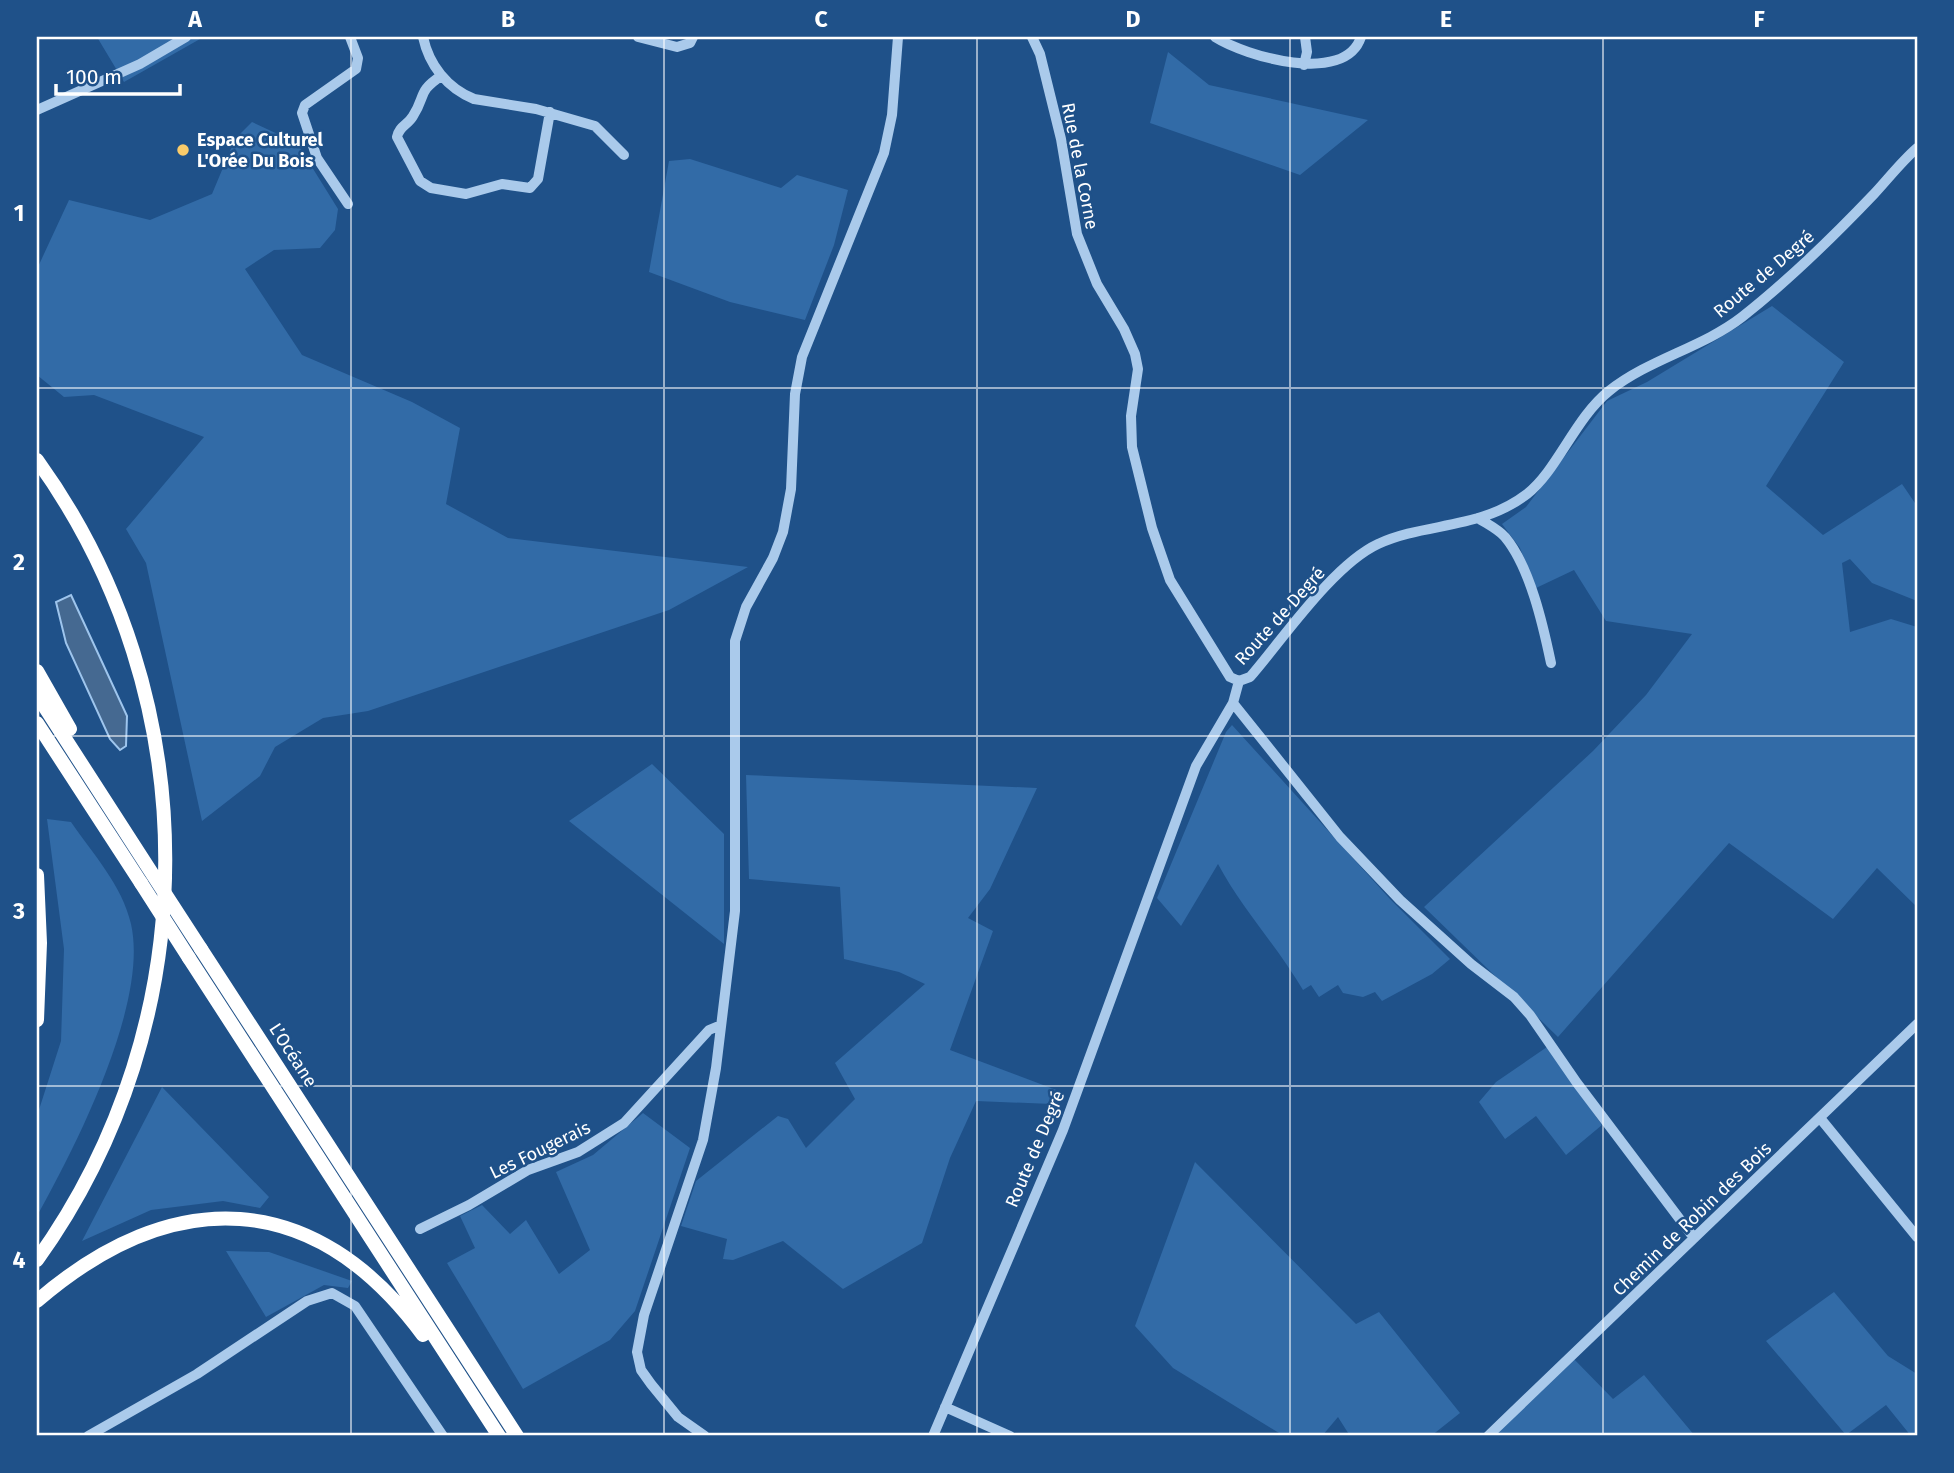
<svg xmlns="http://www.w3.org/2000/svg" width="1954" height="1473" viewBox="0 0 1954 1473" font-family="'Fira Sans',sans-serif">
  <rect width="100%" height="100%" fill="#1f5189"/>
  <!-- green -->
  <path fill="#326ba7" d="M 97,37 L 198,37 L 200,39 L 124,82 Z
    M 1168,52 L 1209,85 L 1368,120 L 1300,175 L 1150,123 Z
    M 252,122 L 297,143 L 338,209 L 335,230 L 320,248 L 274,250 L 245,269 L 302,355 L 412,402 L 460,428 L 446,504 L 508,538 L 748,567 L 669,610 L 368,711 L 323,718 L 275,747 L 260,776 L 202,821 L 146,563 L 126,529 L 204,437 L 94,395 L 64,397 L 37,375 L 37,269 L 69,200 L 150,220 L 212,194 L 235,139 Z
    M 690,159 L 781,188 L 797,175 L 848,190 L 834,245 L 805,320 L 730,302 L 649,272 L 669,161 Z
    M 1772,306 L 1844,362 L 1766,486 L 1823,535 L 1902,484 L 1917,506 L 1917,601 L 1872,583 L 1850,559 L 1842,563 L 1850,632 L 1891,619 L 1917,627 L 1917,907 L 1877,868 L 1833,919 L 1729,843 L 1558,1037 L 1424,907 L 1593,751 L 1646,695 L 1692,634 L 1606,621 L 1574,570 L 1536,588 L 1520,548 L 1502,524 L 1526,507 L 1607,401 L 1647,382 Z
    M 1232,725 L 1390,899 L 1450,959 L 1432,974 L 1382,1001 L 1375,992 L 1363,997 L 1343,993 L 1338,985 L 1319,997 L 1311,985 L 1303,990 C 1277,946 1242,909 1218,864 L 1181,926 L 1157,898 L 1226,732 Z
    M 652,764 L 724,834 L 724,944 L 569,821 Z
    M 746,775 L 1037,788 L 990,889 L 968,918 L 993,931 L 950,1050 L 1059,1091 L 1052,1104 L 976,1101 L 950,1158 L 922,1243 L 843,1289 L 783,1241 L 733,1260 L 723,1259 L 727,1239 L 681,1226 L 696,1181 L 778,1116 L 788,1119 L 806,1148 L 855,1099 L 835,1063 L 925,984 L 899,972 L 844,959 L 840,887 L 749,879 Z
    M 47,819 L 71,822 C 93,854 122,885 131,924 C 149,1003 76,1146 37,1216 L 37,1116 L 61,1041 L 64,949 Z
    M 1547,1047 L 1602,1125 L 1566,1155 L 1536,1116 L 1505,1139 L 1479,1102 L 1496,1082 Z
    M 162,1087 L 269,1197 L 260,1208 L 223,1201 L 151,1210 L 82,1241 Z
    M 643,1113 L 690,1148 L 635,1311 L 610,1340 L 523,1389 L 447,1263 L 475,1248 L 460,1216 L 482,1205 L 510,1234 L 526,1220 L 559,1274 L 590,1250 L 556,1172 L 593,1155 Z
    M 1195,1162 L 1356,1324 L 1379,1312 L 1460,1413 L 1431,1436 L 1350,1436 L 1338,1417 L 1322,1436 L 1284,1436 L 1173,1368 L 1135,1326 Z
    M 226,1251 L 269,1252 L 352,1281 L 348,1288 L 324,1285 L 266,1317 Z
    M 1834,1292 L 1888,1356 L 1917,1374 L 1917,1436 L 1911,1436 L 1886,1405 L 1846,1435 L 1766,1341 Z
    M 1570,1355 L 1613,1399 L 1644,1375 L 1695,1436 L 1486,1436 Z"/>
  <!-- water -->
  <path fill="#456991" stroke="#9ec5ed" stroke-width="2" d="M 71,595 L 127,716 L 126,746 L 120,750 L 110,739 L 66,643 L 56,602 Z"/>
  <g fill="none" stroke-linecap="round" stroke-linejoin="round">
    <!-- minor -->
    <path stroke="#aacaeb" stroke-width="10" d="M 423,37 C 429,65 447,88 474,99 L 536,109 L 595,126 L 624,155
      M 638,37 L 677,47 L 690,43 L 693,37
      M 1032,37 L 1040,54 L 1061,139 L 1077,234 L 1097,284 L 1124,329 L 1135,354 L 1138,369 L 1131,416 L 1132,447 L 1152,528 L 1170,580 L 1230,677 L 1239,681
      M 1215,37 C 1245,56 1345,86 1361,37
      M 1304,65 L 1307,52 L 1305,37
      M 441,76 C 417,92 426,96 413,116 C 408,125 399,126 397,137 L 420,181 L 431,188 L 466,194 L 502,184 L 530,188 L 538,179 L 550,112
      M 37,110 L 140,64 L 186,37
      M 348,204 L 317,158 L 302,113 L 305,105 L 356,69 L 358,58 L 350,37
      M 1478,518 C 1487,524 1498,529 1505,537 C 1530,567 1543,625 1551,663
      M 1233,703 L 1340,837 L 1400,900 L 1471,964 L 1514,997 L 1530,1015 L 1577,1083 L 1694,1238
      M 1820,1118 L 1917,1237
      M 420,1229 L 469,1205 L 528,1170 L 578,1152 L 624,1123 L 709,1030 L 721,1025
      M 945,1407 L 1010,1436
      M 88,1436 L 197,1374 L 307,1301 L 332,1293 L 355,1306 L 443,1436
      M 705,1436 L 678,1417 L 651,1384 L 641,1370 L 637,1352 L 644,1315 L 703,1140 L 716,1068 L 735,911 L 735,641 L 746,607 L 773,558 L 783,532 L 791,489 L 795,394 L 802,357 L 884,153 L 892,115 L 898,37
      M 933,1436 L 1063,1130 L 1196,766 L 1233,703 L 1239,681 L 1250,677 C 1283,639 1333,565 1378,544 C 1426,522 1480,530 1527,494 C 1557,471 1575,418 1609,391 C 1649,359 1702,348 1742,317 C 1789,280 1833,237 1874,194 C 1888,179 1901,162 1917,148
      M 1488,1436 L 1917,1024"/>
    <!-- highway -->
    <path stroke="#fff" stroke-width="14" d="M 37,460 C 208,697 208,1022 37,1260
      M 37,671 L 70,729
      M 37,695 L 164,892
      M 37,723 L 141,883
      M 37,875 L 40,943 L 37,1020
      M 201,949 L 517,1436
      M 189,958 L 499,1436
      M 37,1301 C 173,1184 314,1188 423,1335"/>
    <!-- highway-bridge -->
    <path stroke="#fff" stroke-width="14" d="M 141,883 L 189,958
      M 164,892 L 201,949"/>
  </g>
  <!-- grid -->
  <path fill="none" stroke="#fff" stroke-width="2" stroke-opacity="0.55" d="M 351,37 L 351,1436M 664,37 L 664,1436M 977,37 L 977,1436M 1290,37 L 1290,1436M 1603,37 L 1603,1436M 37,388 L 1917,388M 37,736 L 1917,736M 37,1086 L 1917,1086"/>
  <!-- markers -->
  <circle fill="#f9cb6a" stroke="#1f5189" stroke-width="2.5" cx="183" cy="150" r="7"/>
  <g text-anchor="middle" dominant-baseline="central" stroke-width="5" stroke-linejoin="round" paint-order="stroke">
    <!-- poi labels -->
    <g font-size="18" font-weight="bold" fill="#fff" stroke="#1f5189" text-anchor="start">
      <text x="197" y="140">Espace Culturel<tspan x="197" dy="21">L'Orée Du Bois</tspan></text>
    </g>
    <!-- street labels -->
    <g font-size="18" fill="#fff" stroke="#1f5189">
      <text transform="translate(1080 166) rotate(79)">Rue de la Corne</text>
      <text transform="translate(1764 274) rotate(-40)">Route de Degré</text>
      <text transform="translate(1280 616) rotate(-48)">Route de Degré</text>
      <text transform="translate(293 1055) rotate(57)">L’Océane</text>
      <text transform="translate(1035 1149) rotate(-67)">Route de Degré</text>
      <text transform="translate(540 1150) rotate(-26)">Les Fougerais</text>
      <text transform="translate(1692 1219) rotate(-44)">Chemin de Robin des Bois</text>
    </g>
  </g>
  <!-- border -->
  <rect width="1954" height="1473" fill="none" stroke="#1f5189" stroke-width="77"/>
  <!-- scale -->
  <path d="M56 84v10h124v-10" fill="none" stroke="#ffffff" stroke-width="3.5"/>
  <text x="66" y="84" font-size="21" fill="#ffffff" stroke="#1f5189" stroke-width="5" paint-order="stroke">100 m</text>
  <rect x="38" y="38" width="1878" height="1396" fill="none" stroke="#fff" stroke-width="2.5"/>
  <g font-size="23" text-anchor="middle" font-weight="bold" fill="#fff">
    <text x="195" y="27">A</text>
    <text x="508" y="27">B</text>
    <text x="821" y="27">C</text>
    <text x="1133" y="27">D</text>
    <text x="1446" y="27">E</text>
    <text x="1759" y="27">F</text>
    <text x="19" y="221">1</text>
    <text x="19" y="570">2</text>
    <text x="19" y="919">3</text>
    <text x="19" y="1268">4</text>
  </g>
</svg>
